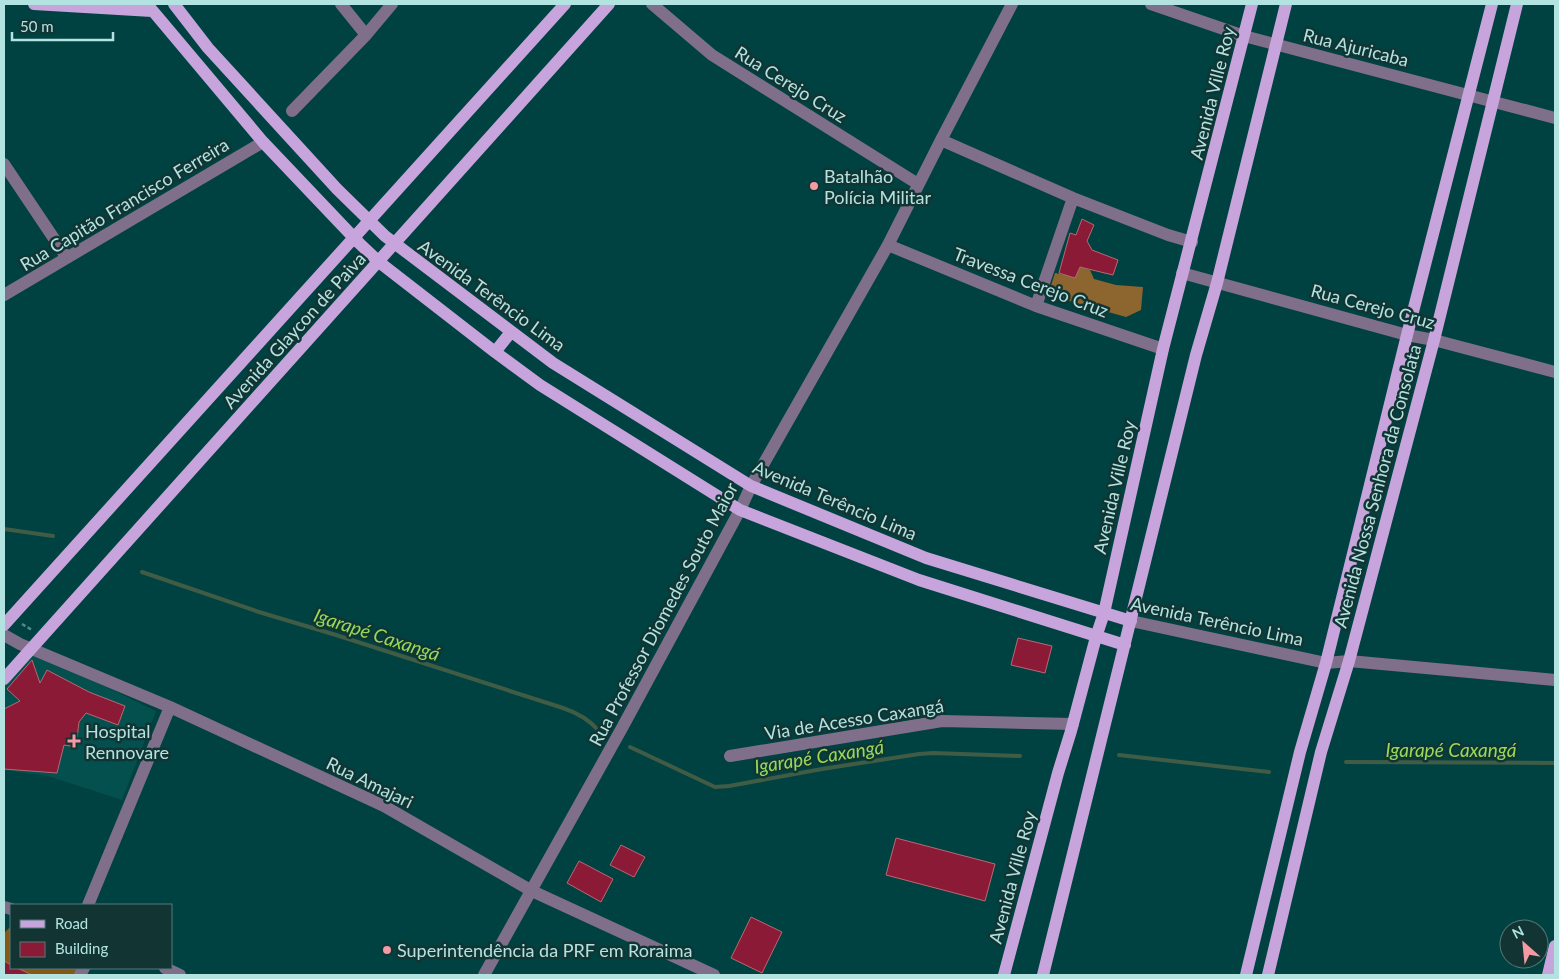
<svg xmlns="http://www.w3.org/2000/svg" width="1559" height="979" viewBox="0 0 1559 979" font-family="Lato,sans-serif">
  <rect width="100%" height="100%" fill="#004241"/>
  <!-- built -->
  <path fill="#04504f" d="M 30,650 L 156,711 L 122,800 L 48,776 L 4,770 L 4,679 Z"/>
  <!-- green -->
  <path fill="#845918" d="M 11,926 L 11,965 L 4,961 L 4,933 Z
    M 17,968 L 79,968 L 75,975 L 32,975 Z"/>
  <!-- forest -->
  <path fill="#8d662f" d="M 1080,267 L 1090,270 L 1094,279 L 1116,285 L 1143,287 L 1141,310 L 1126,317 L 1048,295 L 1055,273 L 1075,277 Z"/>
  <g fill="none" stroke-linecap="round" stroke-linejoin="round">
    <!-- stream -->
    <path stroke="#415c45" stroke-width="4" d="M 4,529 L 53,536
      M 142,572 L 259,612 L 336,635 L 563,708 C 578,713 589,719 599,731
      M 630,747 L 715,787 L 729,786 L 822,769 L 919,754 L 933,753 L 1020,756
      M 1119,755 L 1269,772
      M 1346,762 L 1555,763"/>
  </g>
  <!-- building -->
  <path fill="#8b1a36" stroke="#b76972" d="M 1082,219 L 1094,225 L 1087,241 L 1092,250 L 1118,260 L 1113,275 L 1080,267 L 1075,278 L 1059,273 L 1070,233 L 1076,235 Z
    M 1018,638 L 1052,646 L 1045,673 L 1011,665 Z
    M 32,660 L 40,683 L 47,670 L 89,692 L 125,706 L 118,725 L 86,713 L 79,722 L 76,747 L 64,745 L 57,773 L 4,769 L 4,709 L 20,701 L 7,689 Z
    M 896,838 L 995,864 L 985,901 L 886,875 Z
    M 621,845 L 645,857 L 634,877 L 610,865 Z
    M 579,861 L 613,879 L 601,902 L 567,883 Z
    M 751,917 L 782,932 L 762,973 L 731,958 Z
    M 4,961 L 11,965 L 11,968 L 17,968 L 32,975 L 4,975 Z"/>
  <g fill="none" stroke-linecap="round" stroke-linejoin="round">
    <!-- path -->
    <path stroke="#4f8a88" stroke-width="2.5" stroke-dasharray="4 2.5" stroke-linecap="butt" d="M 22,624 L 32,630"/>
    <!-- minor -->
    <path stroke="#806f8a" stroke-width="12" d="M 341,4 L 366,35
      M 652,4 L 712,55 L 918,184
      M 1151,4 L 1244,36 L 1555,118
      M 292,111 L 366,35 L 392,4
      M 941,140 L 1073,198 L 1168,235 L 1192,242
      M 4,164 L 67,258
      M 888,245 L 1036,306 L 1163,349
      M 1182,273 L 1407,335 L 1434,340 L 1555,372
      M 4,295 L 263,142
      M 1036,306 L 1073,198
      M 1131,621 L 1326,663 L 1349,661 L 1555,680
      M 4,635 L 20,644 L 170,707 L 384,806 L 532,891 L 714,975
      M 730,756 L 942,721 L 1073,724
      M 88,905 L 170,707
      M 4,907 L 11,909
      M 165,968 L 180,975
      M 80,975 L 84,968
      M 484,975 L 622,728 L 740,510 L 751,486 L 888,245 L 941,140 L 1012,4"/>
    <!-- major -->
    <path stroke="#c7a4db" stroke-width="12" d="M 34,4 L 152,11
      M 147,4 L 263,142 L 359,243 L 379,262 L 495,352 L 540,385 L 740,510 L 919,580 L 1125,645
      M 174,4 L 208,48 L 337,189 L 385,236 L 553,363 L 751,486 L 926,558 L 1131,621
      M 495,352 L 511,332
      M 4,625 L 565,4
      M 4,679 L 609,4
      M 1004,975 L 1058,773 L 1071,731 L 1096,637 L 1104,613 L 1163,349 L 1252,4
      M 1043,975 L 1196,355 L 1217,283 L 1286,4
      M 1246,975 L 1300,752 L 1326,663 L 1407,335 L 1492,4
      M 1268,975 L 1321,752 L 1349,661 L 1434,340 L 1517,4
      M 1548,975 L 1555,946"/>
  </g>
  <!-- markers -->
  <g fill="#f49aa4" stroke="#123534" stroke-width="2">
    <circle cx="814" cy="186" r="5"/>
    <path d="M71.5 733.5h5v5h5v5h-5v5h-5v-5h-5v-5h5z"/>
    <circle cx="387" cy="950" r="5"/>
  </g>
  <g text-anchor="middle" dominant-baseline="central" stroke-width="5" stroke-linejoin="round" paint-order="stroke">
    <!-- street labels -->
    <g font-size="18" fill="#b2e3e1" stroke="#123534">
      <text transform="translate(1356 47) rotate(14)">Rua Ajuricaba</text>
      <text transform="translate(791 84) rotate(32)">Rua Cerejo Cruz</text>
      <text transform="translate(1212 93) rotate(-76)">Avenida Ville Roy</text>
      <text transform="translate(124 204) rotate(-31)">Rua Capitão Francisco Ferreira</text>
      <text transform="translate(1031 282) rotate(21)">Travessa Cerejo Cruz</text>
      <text transform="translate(492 295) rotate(36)">Avenida Terêncio Lima</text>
      <text transform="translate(1373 306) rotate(15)">Rua Cerejo Cruz</text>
      <text transform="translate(294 330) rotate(-48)">Avenida Glaycon de Paiva</text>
      <text transform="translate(1377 486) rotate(-75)">Avenida Nossa Senhora da Consolata</text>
      <text transform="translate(1114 487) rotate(-77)">Avenida Ville Roy</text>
      <text transform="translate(835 500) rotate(23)">Avenida Terêncio Lima</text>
      <text transform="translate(663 614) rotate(-62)">Rua Professor Diomedes Souto Maior</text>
      <text transform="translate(1217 621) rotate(12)">Avenida Terêncio Lima</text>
      <text transform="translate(854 719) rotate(-9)">Via de Acesso Caxangá</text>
      <text transform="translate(370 782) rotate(26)">Rua Amajari</text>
      <text transform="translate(1012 877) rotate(-75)">Avenida Ville Roy</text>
    </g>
    <!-- poi labels -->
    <g font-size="18" fill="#b2e3e1" stroke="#123534" text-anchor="start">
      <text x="824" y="176">Batalhão<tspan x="824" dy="21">Polícia Militar</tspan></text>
      <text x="85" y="731">Hospital<tspan x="85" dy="21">Rennovare</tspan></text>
      <text x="397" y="950">Superintendência da PRF em Roraima</text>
    </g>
    <!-- water labels -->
    <g font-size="19" font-style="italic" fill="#95db5a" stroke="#123534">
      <text transform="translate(377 634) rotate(18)">Igarapé Caxangá</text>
      <text x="1451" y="749">Igarapé Caxangá</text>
      <text transform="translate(819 756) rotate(-9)">Igarapé Caxangá</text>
    </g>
  </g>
  <!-- border -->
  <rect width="1559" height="979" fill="none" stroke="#b2e3e1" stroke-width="10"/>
  <!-- legend -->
  <rect x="10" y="904" width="162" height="65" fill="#123534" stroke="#527b79"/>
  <rect x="20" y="920" width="25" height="8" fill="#c7a4db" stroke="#527b79"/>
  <text x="55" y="929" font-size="15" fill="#b2e3e1">Road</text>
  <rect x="20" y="942" width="25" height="15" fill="#8b1a36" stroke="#527b79"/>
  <text x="55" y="954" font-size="15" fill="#b2e3e1">Building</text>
  <!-- north arrow -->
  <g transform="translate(1524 944) rotate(333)"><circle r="24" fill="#123534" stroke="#527b79"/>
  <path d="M0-4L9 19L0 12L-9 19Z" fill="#f49aa4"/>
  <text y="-8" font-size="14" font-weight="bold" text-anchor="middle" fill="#b2e3e1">N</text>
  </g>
  <!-- scale -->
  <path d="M12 32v8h101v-8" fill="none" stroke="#b2e3e1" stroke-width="2.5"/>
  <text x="20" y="32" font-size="15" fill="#b2e3e1" stroke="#123534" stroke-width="4" paint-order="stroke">50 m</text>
</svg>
